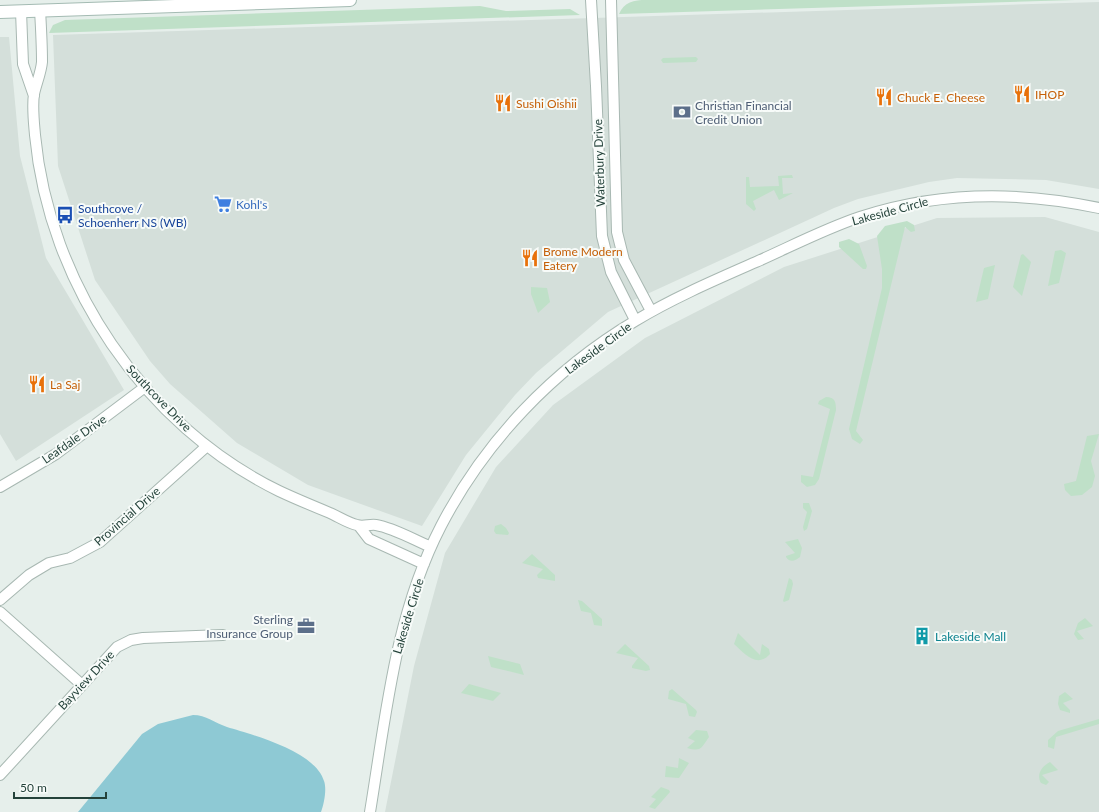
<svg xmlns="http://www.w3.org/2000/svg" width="1099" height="812" viewBox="0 0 1099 812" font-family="Lato,sans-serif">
  <rect width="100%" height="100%" fill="#e6efeb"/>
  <!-- built -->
  <path fill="#d4dfda" d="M 1099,2 L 1099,189 L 1046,180 L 957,178 L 929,182 L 858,199 L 834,208 L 608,312 L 536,373 L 515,395 L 466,455 L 422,526 L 308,485 L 237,443 L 170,384 L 150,361 L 95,280 L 58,166 L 53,35 Z
    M 0,37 L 9,37 L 20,156 L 46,258 L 124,390 L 16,461 L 0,434 Z
    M 1045,217 L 1099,232 L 1099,812 L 385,812 L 414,666 L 445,553 L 496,467 L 553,405 L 645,338 L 784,267 L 937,218 Z"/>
  <!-- green -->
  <path fill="#bfe0c8" d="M 646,0 L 1075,0 L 619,14 C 624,2 634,0 646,0 Z
    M 480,6 L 506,11 L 570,9 L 580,15 L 49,33 L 53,25 L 65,20 Z
    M 696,57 L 698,59 L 696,62 L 663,63 L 661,60 L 663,58 Z
    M 792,175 L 793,178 L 782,178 L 783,194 L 793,193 L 779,200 L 774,190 L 753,201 L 756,209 L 754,211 L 746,204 L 746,177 L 749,177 L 750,187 L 779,186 L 778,176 Z
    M 907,221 L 914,225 L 915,231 L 911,232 L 905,227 L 856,431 L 863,440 L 860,444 L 852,439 L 849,429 L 882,288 L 882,269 L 877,236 L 885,226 Z
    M 849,239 L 859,244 L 867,266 L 866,269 L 863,269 L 839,247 L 839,242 Z
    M 1061,250 L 1066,253 L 1059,283 L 1048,286 L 1055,251 Z
    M 1023,254 L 1031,262 L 1022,296 L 1013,287 L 1021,255 Z
    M 995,265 L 988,299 L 976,302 L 984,268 Z
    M 531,287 L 547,288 L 550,302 L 538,313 L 531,294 Z
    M 826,397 C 835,397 836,402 836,410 L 819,479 L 815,485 L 807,487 L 801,482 L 801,475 L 813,477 L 830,409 L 818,404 L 819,401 Z
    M 1099,434 L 1091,461 L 1095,476 L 1092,487 L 1082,495 L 1071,496 L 1065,490 L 1064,484 L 1076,481 L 1087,436 Z
    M 803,503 L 809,503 L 812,511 L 807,529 L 804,531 L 803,527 L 807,512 L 803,508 Z
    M 501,524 L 506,528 L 509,533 L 508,535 L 496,534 L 494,531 L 495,526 Z
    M 798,539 L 802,548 L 800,557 C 795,561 790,563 786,557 L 786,556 L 795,553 L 785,542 Z
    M 532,554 L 555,575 L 555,581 L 538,578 L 537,575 L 543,569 L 522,563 Z
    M 789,578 L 792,580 L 793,584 L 789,600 L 784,602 L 783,601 Z
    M 578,600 L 582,601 L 602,619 L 602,626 L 594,625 L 591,613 L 581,611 Z
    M 1085,618 L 1093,626 L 1077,631 L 1084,639 L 1078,640 L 1074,634 L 1078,623 Z
    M 738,633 L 760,655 L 762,644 L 769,649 L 770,654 C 757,669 744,653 734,644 Z
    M 625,644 L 649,666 L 650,670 L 646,671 L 632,668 L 632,666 L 638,658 L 616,653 Z
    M 488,656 L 520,664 L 524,675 L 491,667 Z
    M 469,684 L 501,693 L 493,701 L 461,693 Z
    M 672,689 L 696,710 L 697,712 L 695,717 L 689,716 L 686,704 L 668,699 L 669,691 Z
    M 1065,692 L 1073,699 L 1063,703 L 1070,710 L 1070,713 L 1060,710 L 1058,704 L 1059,696 Z
    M 1099,719 L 1099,724 L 1056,737 L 1054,749 L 1048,747 L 1048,740 L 1058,731 Z
    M 696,730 L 707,731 L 709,737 C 701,748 702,752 687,748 L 695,741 L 688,738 Z
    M 679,758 L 689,763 L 679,778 L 665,777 L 666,766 L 678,768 Z
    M 1050,762 L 1058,770 L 1042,775 L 1049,782 L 1046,785 L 1041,783 C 1036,774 1042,766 1050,762 Z
    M 661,787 L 669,790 L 670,792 L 655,809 L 649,807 L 656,799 L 651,797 Z"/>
  <!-- water -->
  <path fill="#8ec9d4" d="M 193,715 C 206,715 215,723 227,727 C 253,735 315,751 324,781 C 327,789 324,804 321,812 L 78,812 L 142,734 L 158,724 Z"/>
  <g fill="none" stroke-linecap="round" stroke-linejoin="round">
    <!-- minor casing -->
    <g stroke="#a8b8b2" stroke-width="12">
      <path id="minor" d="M 591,0 L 596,86 L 602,236 L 611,272 L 635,320
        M 611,0 L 617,232 L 624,260 L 651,311
        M 40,10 C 41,27 42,45 42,62 C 41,73 36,84 34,94 C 32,107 34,123 35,135 C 49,284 144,425 279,491 C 296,499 313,506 330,513 C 339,517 348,523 357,525 C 363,527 370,524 376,525 C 394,528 414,540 431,547
        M 21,11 L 23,64 L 34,96
        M 0,487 L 56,454 L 145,387
        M 359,526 L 369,539 L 424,564
        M 0,600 L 29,575 L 49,563 L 70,558 L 100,542 L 207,446
        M 0,612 L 81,684
        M 0,775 L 117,647 L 131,640 L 143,638 L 223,635
        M 370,812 C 386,715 395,615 441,526 C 485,441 553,370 635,321 C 673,298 715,280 756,262 C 790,247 824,229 860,217 C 939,191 1019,191 1099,208"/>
    </g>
    <!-- secondary casing -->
    <g stroke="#a4bbb3" stroke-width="14">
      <path id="secondary" d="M 0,12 L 350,0"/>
    </g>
    <!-- minor -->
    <use href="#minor" stroke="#fff" stroke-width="10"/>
    <!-- secondary -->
    <use href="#secondary" stroke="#fff" stroke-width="12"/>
  </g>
  <!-- icons -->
  <defs>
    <g id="restaurant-bare" transform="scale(1.38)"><path d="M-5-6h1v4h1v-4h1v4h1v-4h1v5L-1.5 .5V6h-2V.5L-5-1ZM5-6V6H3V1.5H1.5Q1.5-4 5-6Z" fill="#e8710a" stroke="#f7fbf9" stroke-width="2.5" paint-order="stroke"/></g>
    <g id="bank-bare" transform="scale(1.38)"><path d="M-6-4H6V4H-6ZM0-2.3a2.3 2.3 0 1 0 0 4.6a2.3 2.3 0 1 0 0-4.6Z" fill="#5c6f8a" stroke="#f7fbf9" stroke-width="2.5" paint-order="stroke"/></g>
    <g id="supermarket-bare" transform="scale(1.38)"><path d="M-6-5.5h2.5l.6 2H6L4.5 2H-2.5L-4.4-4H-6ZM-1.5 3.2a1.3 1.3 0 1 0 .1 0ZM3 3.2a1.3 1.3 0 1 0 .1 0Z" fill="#3f7fe0" stroke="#f7fbf9" stroke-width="2.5" paint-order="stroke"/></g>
    <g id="bus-bare" transform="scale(1.38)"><path d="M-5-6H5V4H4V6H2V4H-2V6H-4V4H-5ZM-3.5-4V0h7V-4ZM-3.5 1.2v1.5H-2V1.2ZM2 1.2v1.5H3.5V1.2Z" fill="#1a4fb4" stroke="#f7fbf9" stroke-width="2.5" paint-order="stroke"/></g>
    <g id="office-bare" transform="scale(1.38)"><path d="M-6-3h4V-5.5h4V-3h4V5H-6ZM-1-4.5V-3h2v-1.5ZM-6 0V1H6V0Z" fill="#5c6f8a" stroke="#f7fbf9" stroke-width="2.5" paint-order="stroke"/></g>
    <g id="building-bare" transform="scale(1.38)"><path d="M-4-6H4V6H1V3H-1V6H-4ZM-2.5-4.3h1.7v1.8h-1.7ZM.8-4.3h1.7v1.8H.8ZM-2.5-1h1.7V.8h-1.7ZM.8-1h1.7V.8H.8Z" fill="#0f9aa8" stroke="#f7fbf9" stroke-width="2.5" paint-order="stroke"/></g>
  </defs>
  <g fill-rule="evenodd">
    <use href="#restaurant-bare" x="1022" y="94"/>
    <use href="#restaurant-bare" x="884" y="97"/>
    <use href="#restaurant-bare" x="503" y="103"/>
    <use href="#bank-bare" x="682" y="112"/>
    <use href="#supermarket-bare" x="223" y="204"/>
    <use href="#bus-bare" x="65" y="215"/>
    <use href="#restaurant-bare" x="530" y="258"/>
    <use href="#restaurant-bare" x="37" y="384"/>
    <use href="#office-bare" x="306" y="626"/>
    <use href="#building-bare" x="922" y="636"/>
  </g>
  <g text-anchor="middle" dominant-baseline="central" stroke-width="4" stroke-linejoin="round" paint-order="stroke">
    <!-- food labels -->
    <g font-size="12" fill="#c56008" stroke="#f7fbf9" text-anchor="start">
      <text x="1035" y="94">IHOP</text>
      <text x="897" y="97">Chuck E. Cheese</text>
      <text x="516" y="103">Sushi Oishii</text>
      <text x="543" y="251">Brome Modern<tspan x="543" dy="14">Eatery</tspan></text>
      <text x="50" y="384">La Saj</text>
    </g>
    <!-- service labels -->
    <g font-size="12" fill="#4e5e75" stroke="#f7fbf9" text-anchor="start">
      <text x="695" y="105">Christian Financial<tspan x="695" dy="14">Credit Union</tspan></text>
      <text x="293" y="619" text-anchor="end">Sterling<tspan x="293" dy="14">Insurance Group</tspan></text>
    </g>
    <!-- street labels -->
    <g font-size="12" fill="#24423a" stroke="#f7fbf9">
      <text transform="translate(599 163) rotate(-92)">Waterbury Drive</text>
      <text transform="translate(890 211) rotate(-15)">Lakeside Circle</text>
      <text transform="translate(598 348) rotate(-36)">Lakeside Circle</text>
      <text transform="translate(159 398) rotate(46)">Southcove Drive</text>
      <text transform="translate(74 439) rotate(-35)">Leafdale Drive</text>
      <text transform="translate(127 516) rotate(-41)">Provincial Drive</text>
      <text transform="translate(408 616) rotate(-73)">Lakeside Circle</text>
      <text transform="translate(86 680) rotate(-47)">Bayview Drive</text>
    </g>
    <!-- shop labels -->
    <g font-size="12" fill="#366cbe" stroke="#f7fbf9" text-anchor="start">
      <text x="236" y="204">Kohl's</text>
    </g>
    <!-- transit labels -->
    <g font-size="12" fill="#164399" stroke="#f7fbf9" text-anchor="start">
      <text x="78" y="208">Southcove /<tspan x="78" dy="14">Schoenherr NS (WB)</tspan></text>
    </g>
    <!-- culture labels -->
    <g font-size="12" fill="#0d838f" stroke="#f7fbf9" text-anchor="start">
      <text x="935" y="636">Lakeside Mall</text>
    </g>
  </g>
  <!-- scale -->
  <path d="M14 792v6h92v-6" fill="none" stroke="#24423a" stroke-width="2"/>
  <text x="20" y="792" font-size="12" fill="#24423a" stroke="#f7fbf9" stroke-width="3" paint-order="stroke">50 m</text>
</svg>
